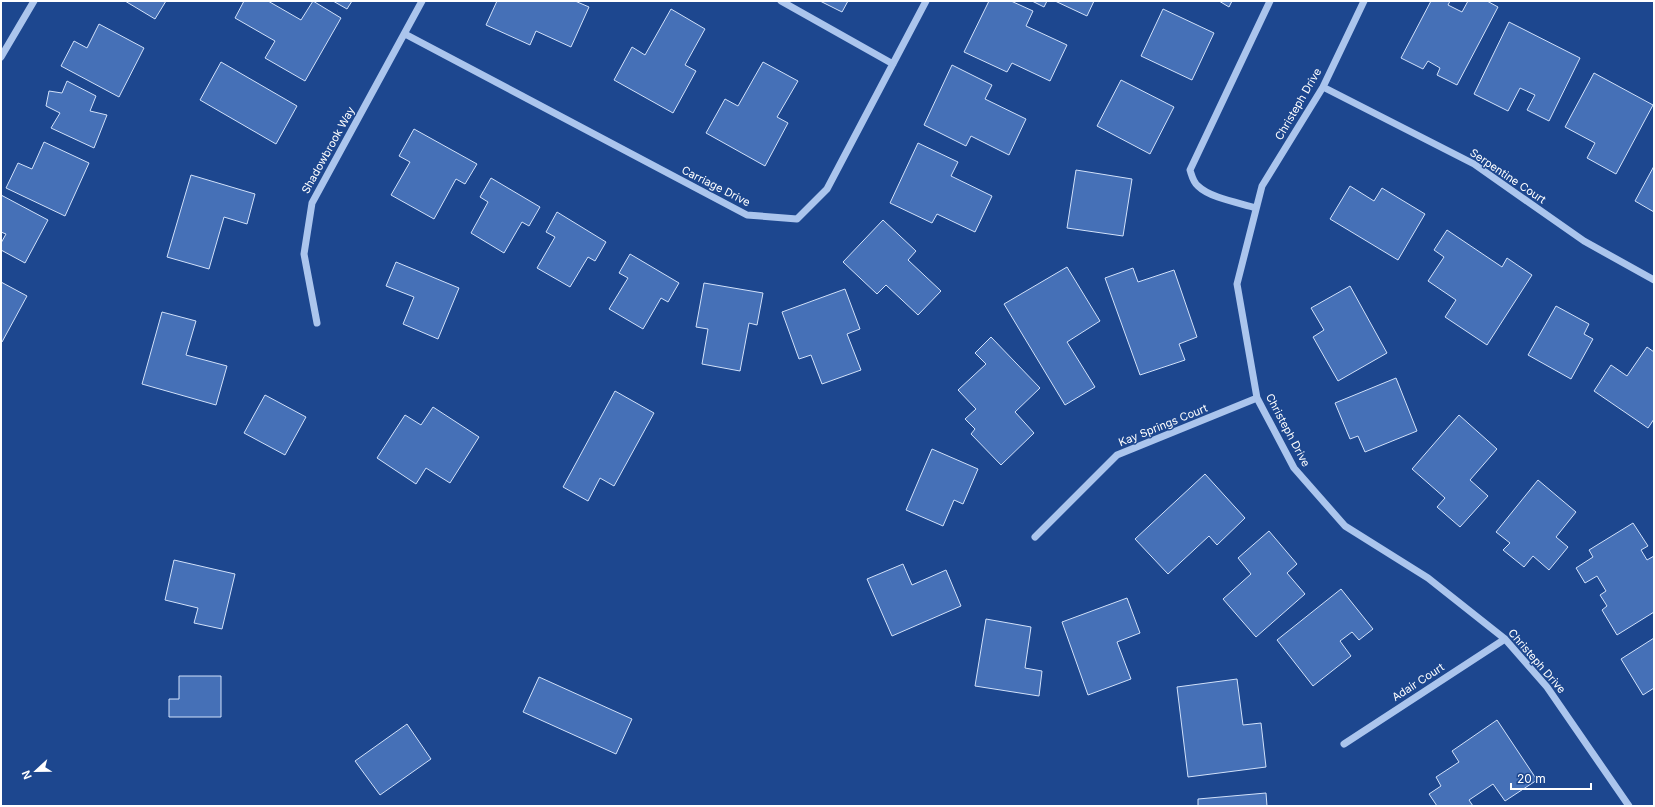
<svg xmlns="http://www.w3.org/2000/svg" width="1655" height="807" viewBox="0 0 1655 807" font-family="Inter,sans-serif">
  <rect width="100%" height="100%" fill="#1d478f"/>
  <!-- building -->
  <path fill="#4570b7" stroke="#d1e1fa" d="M 125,1 L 166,1 L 155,19 Z
    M 244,1 L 268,1 L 301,20 L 313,1 L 341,18 L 305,81 L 265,58 L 275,41 L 235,18 Z
    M 333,1 L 352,1 L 347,9 Z
    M 497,1 L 575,1 L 589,7 L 571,47 L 536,31 L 530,45 L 486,25 Z
    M 820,1 L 848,1 L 842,12 Z
    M 989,1 L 1011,1 L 1033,11 L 1026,26 L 1067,45 L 1050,81 L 1012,63 L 1007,72 L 964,52 Z
    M 1032,1 L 1047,1 L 1044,7 Z
    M 1055,1 L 1094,1 L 1087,16 Z
    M 1219,1 L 1232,1 L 1229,7 Z
    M 1431,1 L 1450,1 L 1448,5 L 1462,12 L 1468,1 L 1487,1 L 1498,7 L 1457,85 L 1437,75 L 1440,68 L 1428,61 L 1423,69 L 1401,58 Z
    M 671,9 L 705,29 L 685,65 L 696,71 L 673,113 L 614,80 L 632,47 L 645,55 Z
    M 1163,9 L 1214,33 L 1192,80 L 1141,56 Z
    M 1509,22 L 1580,58 L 1549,121 L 1527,110 L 1535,95 L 1520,88 L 1508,111 L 1474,94 Z
    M 99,24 L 144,48 L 119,97 L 61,66 L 74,41 L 87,48 Z
    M 221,62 L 297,106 L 276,144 L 200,100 Z
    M 763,62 L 798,81 L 777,117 L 788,123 L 765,166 L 706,133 L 725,99 L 738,106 Z
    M 952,65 L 992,85 L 985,99 L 1026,119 L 1009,155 L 971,136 L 966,146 L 924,125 Z
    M 1594,73 L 1653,105 L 1616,174 L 1587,158 L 1595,143 L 1565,127 Z
    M 1121,80 L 1174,107 L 1150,154 L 1097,126 Z
    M 67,81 L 96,96 L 90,111 L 107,115 L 94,148 L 51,128 L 60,113 L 46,106 L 49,91 L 62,93 Z
    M 414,129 L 477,164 L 465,184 L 456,179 L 434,219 L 391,195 L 410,162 L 399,156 Z
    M 44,142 L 89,163 L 65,216 L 6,188 L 18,163 L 32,169 Z
    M 918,143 L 958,162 L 951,176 L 992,196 L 975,232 L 937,214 L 932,223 L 890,203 Z
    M 1654,166 L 1654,212 L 1635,201 Z
    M 1076,170 L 1132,179 L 1123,236 L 1067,228 Z
    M 191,175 L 255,194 L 247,224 L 224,217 L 209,269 L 167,257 Z
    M 491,178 L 540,207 L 529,226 L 522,222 L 504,253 L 471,233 L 488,202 L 480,197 Z
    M 1350,186 L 1374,201 L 1382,188 L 1425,214 L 1398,260 L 1330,219 Z
    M 1,195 L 48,220 L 25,263 L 1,250 L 1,243 L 6,234 L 1,232 Z
    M 557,212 L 606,242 L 595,261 L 588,257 L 570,287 L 537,268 L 555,237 L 546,232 Z
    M 883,220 L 916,251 L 908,260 L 941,291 L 918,315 L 886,285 L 877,294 L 843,262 Z
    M 1447,230 L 1502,267 L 1507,258 L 1532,275 L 1487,345 L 1445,317 L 1456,300 L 1428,281 L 1444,257 L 1434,250 Z
    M 630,254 L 679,283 L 668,302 L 661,298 L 643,329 L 609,309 L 628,278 L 619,273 Z
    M 396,262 L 459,288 L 438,339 L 403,324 L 414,297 L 386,286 Z
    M 1067,267 L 1100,321 L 1067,342 L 1095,387 L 1065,405 L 1004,304 Z
    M 1133,268 L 1138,282 L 1174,270 L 1197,337 L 1179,344 L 1185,360 L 1140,375 L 1105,278 Z
    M 1,282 L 27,296 L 2,342 L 1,341 Z
    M 704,283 L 763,293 L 757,325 L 749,323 L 740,371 L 702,364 L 708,329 L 696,327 Z
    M 1350,286 L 1387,353 L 1338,381 L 1313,337 L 1324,330 L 1311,308 Z
    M 845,289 L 860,329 L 847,334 L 861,370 L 822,384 L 811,355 L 799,359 L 782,312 Z
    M 1556,306 L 1589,324 L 1584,334 L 1593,339 L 1571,379 L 1528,355 Z
    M 162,312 L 196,321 L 186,355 L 227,366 L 216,405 L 142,384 Z
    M 991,337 L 1040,388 L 1015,412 L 1034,433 L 1001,465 L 971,434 L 975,429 L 965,419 L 976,409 L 958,390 L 986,364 L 975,353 Z
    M 1647,347 L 1654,352 L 1654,419 L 1648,428 L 1594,391 L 1611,365 L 1627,376 Z
    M 1396,378 L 1417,431 L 1365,452 L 1358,436 L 1350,439 L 1335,403 Z
    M 615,391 L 654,413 L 614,486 L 600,478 L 588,501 L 563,487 Z
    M 265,395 L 306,417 L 285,455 L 244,433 Z
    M 433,407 L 479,437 L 450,483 L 426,468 L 416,484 L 377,458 L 405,415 L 421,425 Z
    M 1459,415 L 1497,449 L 1470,480 L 1488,496 L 1460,527 L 1437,507 L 1445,498 L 1412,469 Z
    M 932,449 L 978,469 L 963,504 L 954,500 L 943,526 L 906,510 Z
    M 1205,474 L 1245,518 L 1217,545 L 1209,536 L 1168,574 L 1135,539 Z
    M 1538,480 L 1576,512 L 1556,537 L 1568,547 L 1549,570 L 1533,556 L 1524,567 L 1503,550 L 1510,543 L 1496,532 Z
    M 1633,523 L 1648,546 L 1641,550 L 1647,560 L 1654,556 L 1654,612 L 1617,635 L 1602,610 L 1607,606 L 1600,595 L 1606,591 L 1597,576 L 1585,583 L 1576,568 L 1593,557 L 1589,550 Z
    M 1269,531 L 1297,564 L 1287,573 L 1305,594 L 1256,637 L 1223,599 L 1251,574 L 1238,558 Z
    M 174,560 L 235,574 L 222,629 L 194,623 L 198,608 L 165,600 Z
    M 903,564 L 912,585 L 946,570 L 961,606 L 892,636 L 867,579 Z
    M 1341,589 L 1373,629 L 1359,640 L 1352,632 L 1340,641 L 1351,656 L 1313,686 L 1277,640 Z
    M 1127,598 L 1140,633 L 1117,642 L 1131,679 L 1088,695 L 1062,622 Z
    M 986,619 L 1031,627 L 1025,668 L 1042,671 L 1039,696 L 975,686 Z
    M 1654,638 L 1654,688 L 1643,695 L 1621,659 Z
    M 179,676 L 221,676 L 221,717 L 169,717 L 169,699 L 179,699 Z
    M 539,677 L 632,719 L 616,754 L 523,712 Z
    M 1237,679 L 1243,725 L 1261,723 L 1266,767 L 1188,777 L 1177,687 Z
    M 1497,720 L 1537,780 L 1505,801 L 1493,784 L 1469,800 L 1473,806 L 1437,806 L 1429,794 L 1441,786 L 1436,777 L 1459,762 L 1452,751 Z
    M 407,724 L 431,759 L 380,795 L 355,761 Z
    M 1266,793 L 1267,806 L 1198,806 L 1198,799 Z"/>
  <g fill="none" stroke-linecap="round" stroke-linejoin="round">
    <!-- minor -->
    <path stroke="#abc5ed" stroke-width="7" d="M 781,1 L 893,64
      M 1364,1 L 1323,87 L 1262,186 L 1237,284 L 1257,398 L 1294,468 L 1345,526 L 1428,578 L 1505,639 L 1547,687 L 1629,806
      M 405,34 L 747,215 L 797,219 L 827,189 L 926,1
      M 1,57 L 34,1
      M 1323,87 L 1474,164 L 1584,241 L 1654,280
      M 1256,208 C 1240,203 1210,198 1198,186 C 1193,182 1192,176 1190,170 L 1270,1
      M 317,323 L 304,254 L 312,203 L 422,1
      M 1035,537 L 1117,455 L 1257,398
      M 1344,744 L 1505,639"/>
  </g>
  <g text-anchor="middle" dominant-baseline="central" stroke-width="3" stroke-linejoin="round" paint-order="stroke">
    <!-- street labels -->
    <g font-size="11" fill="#fff" stroke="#1d478f">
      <text transform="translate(1298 104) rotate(-60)">Christeph Drive</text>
      <text transform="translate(328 150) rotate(-61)">Shadowbrook Way</text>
      <text transform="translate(1508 176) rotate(34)">Serpentine Court</text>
      <text transform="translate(716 186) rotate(27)">Carriage Drive</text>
      <text transform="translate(1163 425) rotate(-22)">Kay Springs Court</text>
      <text transform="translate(1288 430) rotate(62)">Christeph Drive</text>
      <text transform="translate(1537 661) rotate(49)">Christeph Drive</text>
      <text transform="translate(1418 682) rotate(-33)">Adair Court</text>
    </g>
  </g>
  <!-- border -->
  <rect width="1655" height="807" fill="none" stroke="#ffffff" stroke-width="4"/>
  <!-- north arrow -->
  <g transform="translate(36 771) rotate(248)" stroke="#1d478f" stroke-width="3" paint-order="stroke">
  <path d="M0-3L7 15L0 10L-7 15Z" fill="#ffffff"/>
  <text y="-6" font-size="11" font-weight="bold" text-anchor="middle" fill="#ffffff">N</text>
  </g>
  <!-- scale -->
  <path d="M1511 783v6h80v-6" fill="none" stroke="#ffffff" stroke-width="2"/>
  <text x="1517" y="783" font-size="12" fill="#ffffff" stroke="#1d478f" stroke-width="3" paint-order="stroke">20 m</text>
</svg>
